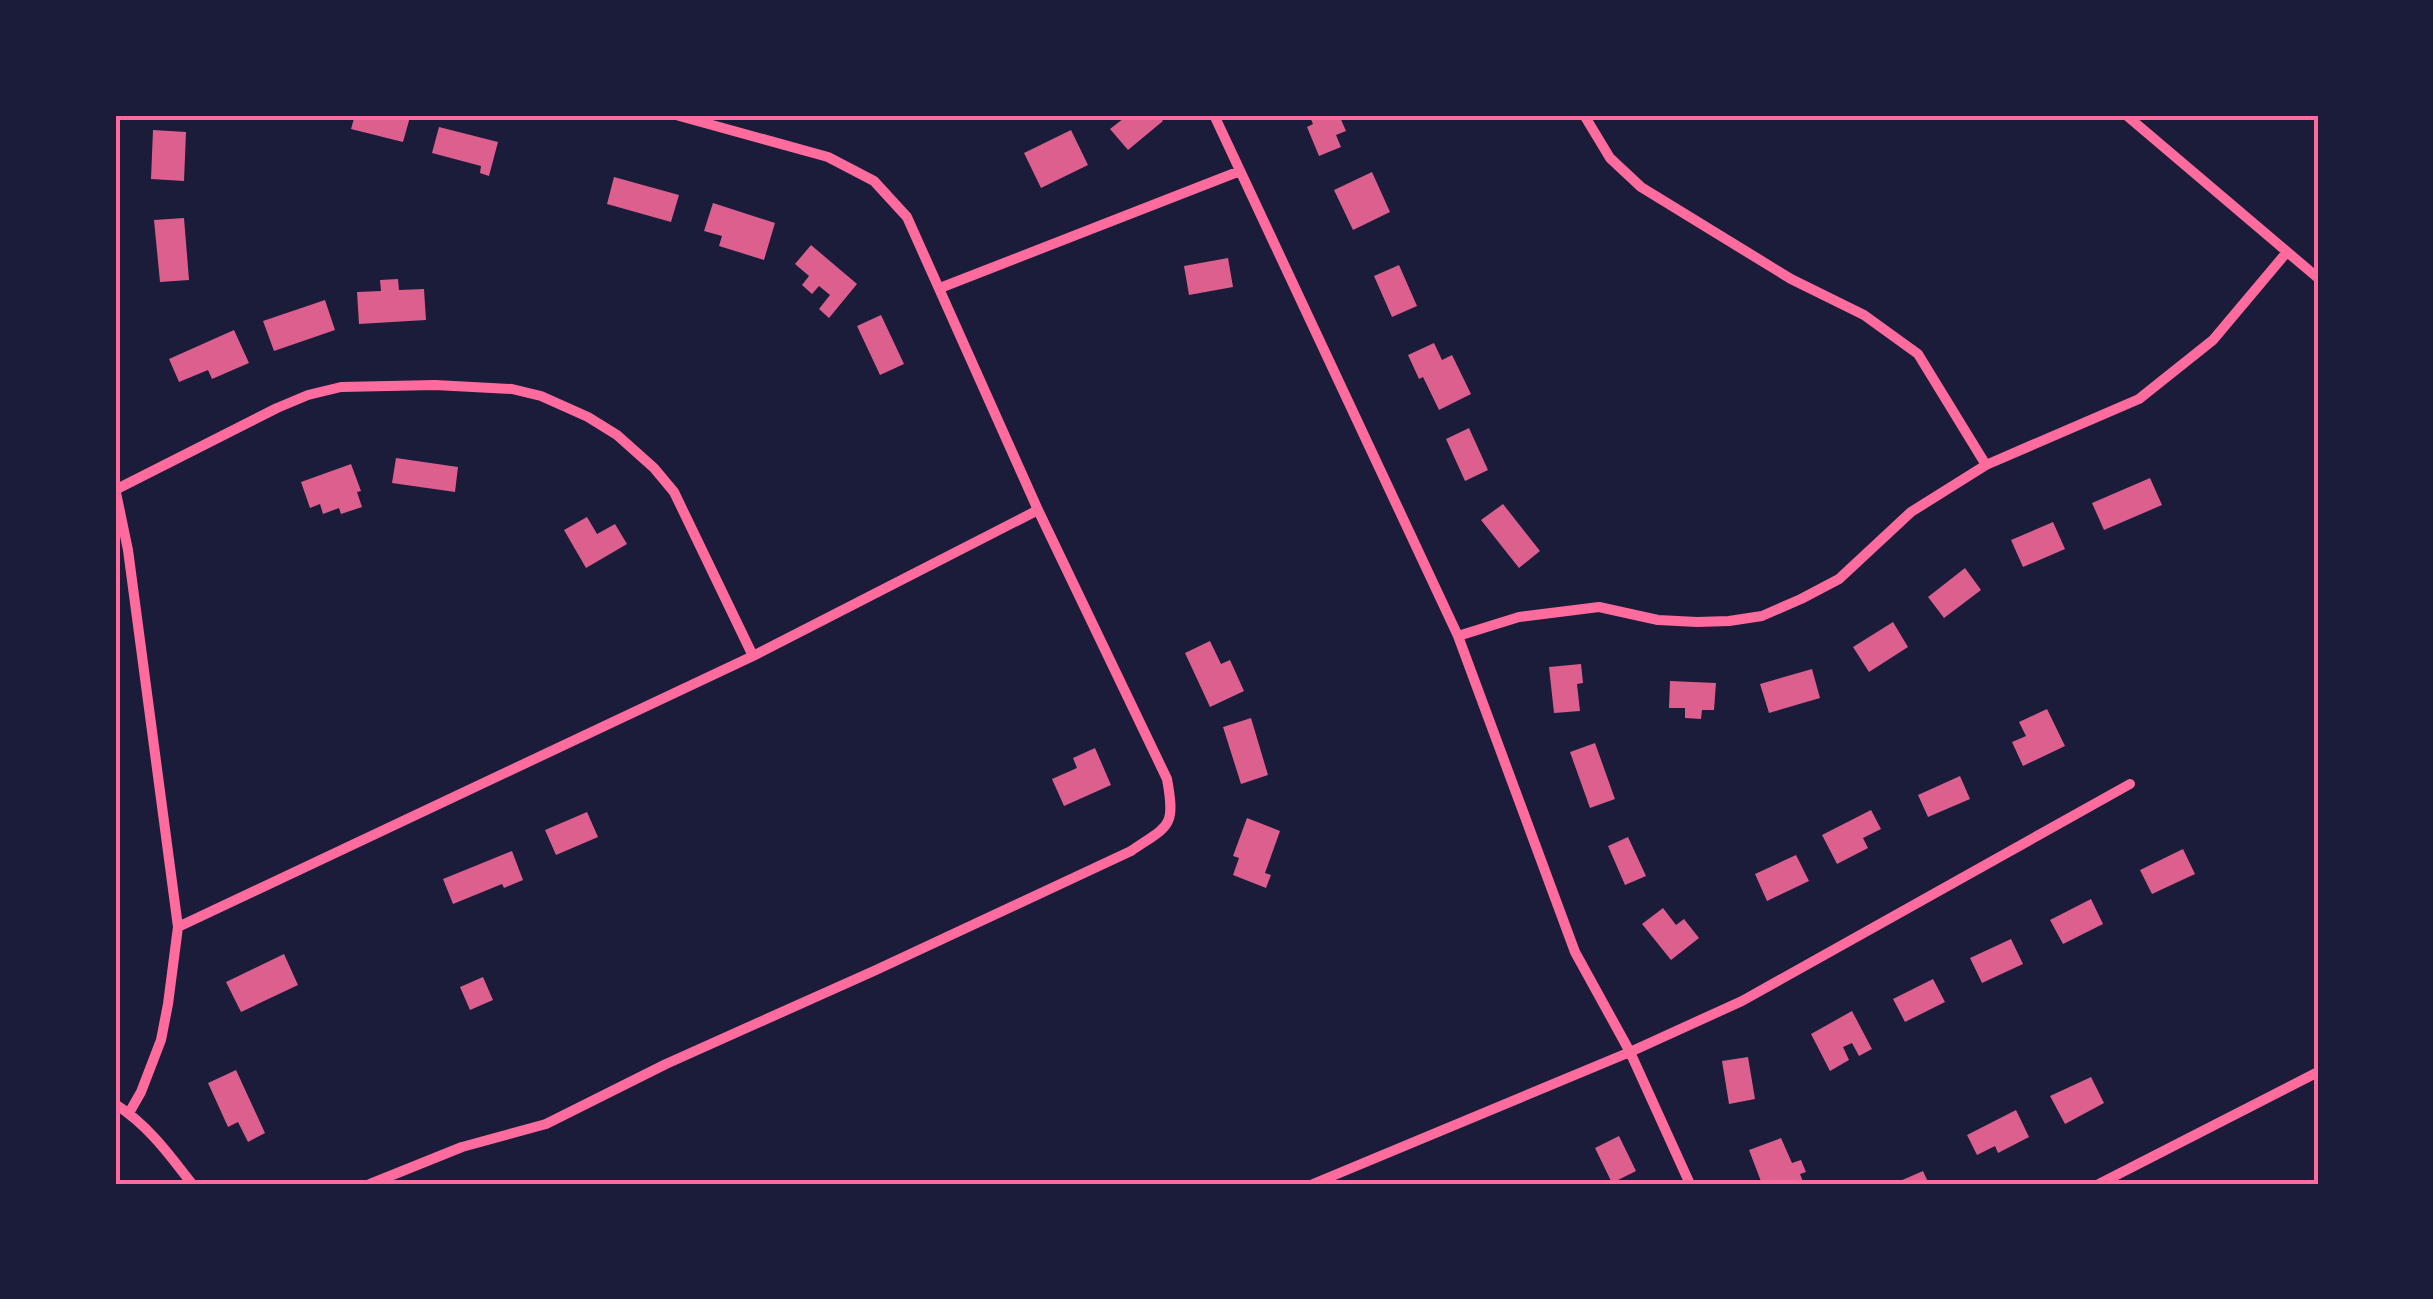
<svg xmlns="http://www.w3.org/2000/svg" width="2433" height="1299" viewBox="0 0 2433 1299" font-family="Karla,sans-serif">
  <rect width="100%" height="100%" fill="#1b1b3a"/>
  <!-- building -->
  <path fill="#dd5f8e" d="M 355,115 L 410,117 L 403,142 L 351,129 Z
    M 1128,115 L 1158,115 L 1163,121 L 1128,150 L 1110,129 Z
    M 1309,115 L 1339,115 L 1346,131 L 1336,135 L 1341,147 L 1319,156 L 1307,127 L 1313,124 Z
    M 439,127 L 498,142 L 489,176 L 480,173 L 481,166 L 432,153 Z
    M 153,130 L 186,132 L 184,181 L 151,179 Z
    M 1071,130 L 1088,165 L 1041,188 L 1024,153 Z
    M 1372,172 L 1390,212 L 1353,230 L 1334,190 Z
    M 614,177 L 679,195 L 671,222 L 607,204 Z
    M 713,203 L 775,223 L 764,260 L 719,246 L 722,236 L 704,231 Z
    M 184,218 L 189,280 L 160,282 L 154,220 Z
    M 811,245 L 857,284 L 829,318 L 819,309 L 830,295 L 819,286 L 812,294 L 802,285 L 809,276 L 795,264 Z
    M 1228,258 L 1233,287 L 1189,295 L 1184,266 Z
    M 1399,265 L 1417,306 L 1392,317 L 1374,276 Z
    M 398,279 L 399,290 L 424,289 L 426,320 L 359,324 L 357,292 L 381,291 L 380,280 Z
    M 325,300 L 335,330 L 274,351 L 263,321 Z
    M 881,315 L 904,364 L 880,375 L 857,326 Z
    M 234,330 L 249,363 L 212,379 L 208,370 L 179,382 L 169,359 Z
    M 1434,343 L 1442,360 L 1452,355 L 1471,394 L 1439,410 L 1423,377 L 1419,379 L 1408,355 Z
    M 1469,428 L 1488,470 L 1465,481 L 1446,439 Z
    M 396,458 L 458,467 L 455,492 L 392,483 Z
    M 351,464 L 361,491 L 357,492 L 362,507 L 341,514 L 339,508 L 323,514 L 320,504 L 310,508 L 301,482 Z
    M 2150,478 L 2162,505 L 2104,530 L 2092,503 Z
    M 1503,504 L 1540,551 L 1519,568 L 1481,520 Z
    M 587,517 L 597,534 L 615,524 L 627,544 L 586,568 L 564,530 Z
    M 2053,522 L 2065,549 L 2023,567 L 2011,540 Z
    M 1965,568 L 1981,590 L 1944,618 L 1928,597 Z
    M 1893,622 L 1908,647 L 1869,672 L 1853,647 Z
    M 1210,641 L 1221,664 L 1230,660 L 1244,691 L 1210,707 L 1185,653 Z
    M 1581,664 L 1583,683 L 1577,684 L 1580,711 L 1554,713 L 1549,667 Z
    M 1812,669 L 1820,698 L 1769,713 L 1760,684 Z
    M 1670,681 L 1716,683 L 1714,710 L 1702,710 L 1701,719 L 1685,718 L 1685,708 L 1669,708 Z
    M 2047,709 L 2065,746 L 2023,766 L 2012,742 L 2026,736 L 2019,722 Z
    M 1251,718 L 1268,775 L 1241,784 L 1223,727 Z
    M 1595,743 L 1615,799 L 1590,808 L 1570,752 Z
    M 1095,748 L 1111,785 L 1064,806 L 1052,779 L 1077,768 L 1073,758 Z
    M 1960,776 L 1970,799 L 1928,817 L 1918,795 Z
    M 1871,810 L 1881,829 L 1863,838 L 1868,848 L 1837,864 L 1822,835 Z
    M 587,812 L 598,837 L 556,855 L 545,830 Z
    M 1247,818 L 1280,831 L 1265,873 L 1271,875 L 1266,888 L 1233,875 L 1239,858 L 1233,856 Z
    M 1628,837 L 1646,876 L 1625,885 L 1608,846 Z
    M 2183,849 L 2195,874 L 2152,894 L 2140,870 Z
    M 512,851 L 523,880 L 504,888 L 502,884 L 453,904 L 443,879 Z
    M 1796,855 L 1809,881 L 1767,901 L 1755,874 Z
    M 2091,899 L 2103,924 L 2063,944 L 2050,920 Z
    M 1663,908 L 1676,925 L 1684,919 L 1699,938 L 1671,960 L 1642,924 Z
    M 2011,939 L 2023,964 L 1982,983 L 1970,958 Z
    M 284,954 L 298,985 L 241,1012 L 226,982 Z
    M 483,977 L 493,1000 L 470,1010 L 460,987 Z
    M 1933,979 L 1945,1002 L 1905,1022 L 1893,999 Z
    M 1852,1011 L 1872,1049 L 1859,1056 L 1852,1043 L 1843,1047 L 1849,1060 L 1830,1071 L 1811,1034 Z
    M 1748,1057 L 1755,1099 L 1729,1104 L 1722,1061 Z
    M 236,1070 L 265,1133 L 248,1142 L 238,1122 L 228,1127 L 208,1083 Z
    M 2091,1077 L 2104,1103 L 2065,1124 L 2050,1096 Z
    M 2016,1110 L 2029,1137 L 1998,1153 L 1995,1146 L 1977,1155 L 1967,1135 Z
    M 1619,1136 L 1636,1171 L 1612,1183 L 1595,1148 Z
    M 1781,1138 L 1792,1163 L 1801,1160 L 1806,1172 L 1800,1174 L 1804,1184 L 1762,1184 L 1749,1150 Z
    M 1923,1171 L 1929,1184 L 1893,1184 Z"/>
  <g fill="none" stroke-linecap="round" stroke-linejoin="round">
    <!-- minor -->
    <path stroke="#ff6b9d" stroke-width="10" d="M 1214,115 L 1458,636 L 1575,952 L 1630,1052 L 1690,1184
      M 1584,115 L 1610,158 L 1641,187 L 1791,279 L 1864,315 L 1918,354 L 1986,465
      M 2126,115 L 2318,278
      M 940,288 L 1240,171
      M 115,488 L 128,550 L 178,927 L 168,1004 L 161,1040 L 141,1092 L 129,1113
      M 115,490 L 277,408 L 308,395 L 341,387 L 435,385 L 512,389 L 541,396 L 588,417 L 617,435 L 654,468 L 674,492 L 753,656
      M 1458,636 L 1519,617 L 1599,607 L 1658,620 L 1697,622 L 1729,621 L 1762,616 L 1801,599 L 1839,579 L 1911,512 L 1986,465 L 2139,399 L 2213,340 L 2287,252
      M 178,927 L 753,656 L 1038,510
      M 115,1104 C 148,1125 169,1154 192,1184
      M 370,1184 L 462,1147 L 546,1124 L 666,1064 L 876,970 L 1131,851 C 1169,825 1176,828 1167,779 L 1038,510 L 907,217 L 874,181 L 828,157 L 676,115
      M 1313,1184 L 1630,1052 L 1742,1001 L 2130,784
      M 2099,1184 L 2318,1072"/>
  </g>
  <!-- border -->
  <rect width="2433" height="1299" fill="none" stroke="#1b1b3a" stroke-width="235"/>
  <rect x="118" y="118" width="2198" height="1064" fill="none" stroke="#ff6b9d" stroke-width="4"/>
</svg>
